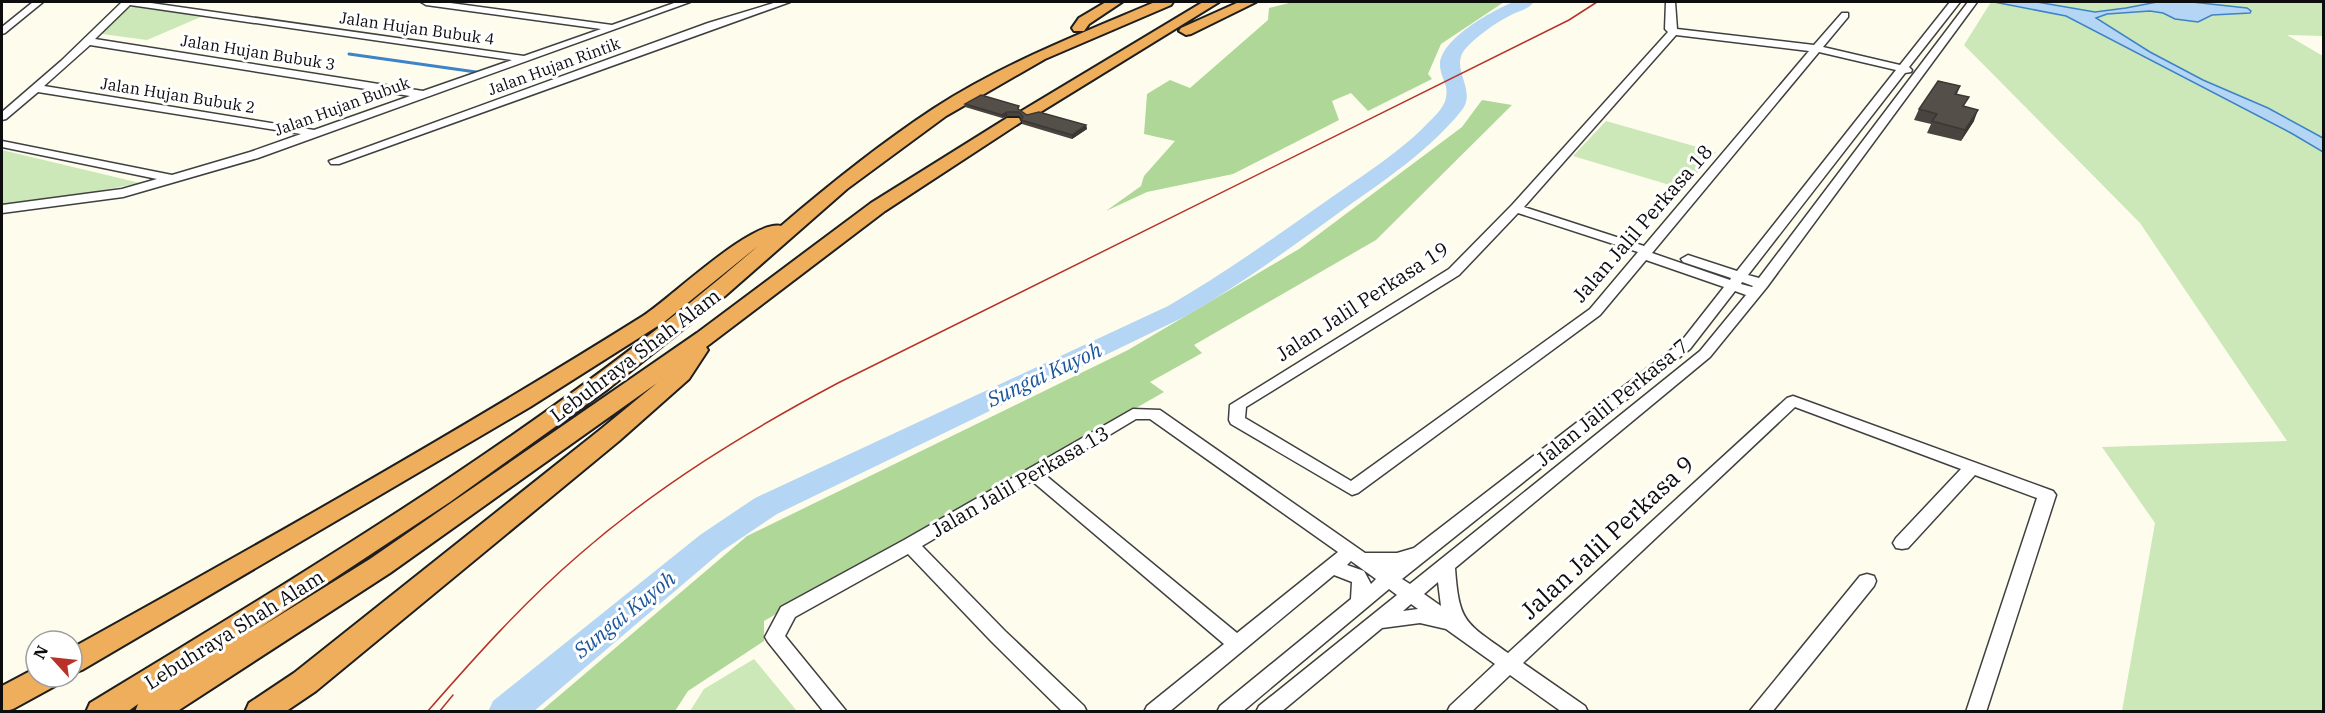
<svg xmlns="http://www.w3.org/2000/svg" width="2325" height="713" viewBox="0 0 2325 713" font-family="'IBM Plex Serif',serif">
  <rect width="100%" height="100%" fill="#fefded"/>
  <!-- green -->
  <path fill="#cce7b8" d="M 1991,2 L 2323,2 L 2323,36 L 2287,35 L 2323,56 L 2323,711 L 2122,711 L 2155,523 L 2102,447 L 2287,441 L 2140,223 L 1964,45 Z
    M 137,6 L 203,16 L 147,40 L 102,34 L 128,8 Z
    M 1606,121 L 1715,152 L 1716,152 L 1683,189 L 1573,156 Z
    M 2,150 L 140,183 L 46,201 L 2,206 Z
    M 754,659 L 797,711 L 690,711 L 704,689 Z"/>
  <!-- forest -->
  <path fill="#aed798" d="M 1293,2 L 1504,2 L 1441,44 L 1428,74 L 1432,79 L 1368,111 L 1351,93 L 1332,101 L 1339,120 L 1233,174 L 1147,192 L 1106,211 L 1141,186 L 1144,176 L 1175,141 L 1144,134 L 1147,94 L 1170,80 L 1190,88 L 1268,20 L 1269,8 Z
    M 1482,100 L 1512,105 L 1376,240 L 1194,345 L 1202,353 L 1150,382 L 1164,392 L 764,621 L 764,641 L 688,691 L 675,711 L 540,712 L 747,536 L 1128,350 L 1299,249 L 1462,127 Z"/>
  <!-- water -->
  <path fill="#b4d5f4" stroke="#3d83c8" stroke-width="1.5" d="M 1994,2 L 2037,2 L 2095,12 L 2126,8 L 2157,2 L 2192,2 L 2247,8 L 2251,11 L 2250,13 L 2212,15 L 2198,22 L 2175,19 L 2163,13 L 2150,11 L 2107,14 L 2096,18 L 2150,52 L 2203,80 L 2268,108 L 2323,138 L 2323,152 L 2291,133 L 2066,16 Z"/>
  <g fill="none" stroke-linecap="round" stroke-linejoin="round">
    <!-- stream -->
    <path stroke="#3d83c8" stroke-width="3" d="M 349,54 L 476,72"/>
    <!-- river -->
    <path fill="#b4d5f4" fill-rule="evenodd" d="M 1513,2 L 1534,2 C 1529,9 1519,11 1511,15 C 1497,22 1478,35 1467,47 C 1447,67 1478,89 1462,110 C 1430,150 1385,180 1344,209 C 1292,247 1241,284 1186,316 L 777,514 L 722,551 L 533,712 L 488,712 L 493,701 L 700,535 L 755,498 L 1168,306 C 1225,273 1278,235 1332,197 C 1361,177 1402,150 1426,125 C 1439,112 1451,102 1445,83 C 1443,78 1440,71 1440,65 C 1440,39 1492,11 1513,2 Z"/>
    <!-- minor casing -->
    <g stroke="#404040" stroke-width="3">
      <path id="minor" d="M 33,2 L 43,2 L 5,33 L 2,34 L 2,27 Z
        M 122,2 L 144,2 L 524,56 L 601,29 L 426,5 L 421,2 L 443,2 L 612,25 L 677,2 L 690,2 L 258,158 L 123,197 L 2,213 L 2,205 L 122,189 L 157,179 L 2,147 L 2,141 L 172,175 L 250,152 L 301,134 L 38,92 L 6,119 L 2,120 L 2,112 L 61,61 ZM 130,5 L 512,60 L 423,91 L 95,39 ZM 90,45 L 410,96 L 314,130 L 44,86 Z
        M 777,2 L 790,2 L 339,164 L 331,164 L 329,161 L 708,23 Z
        M 1666,2 L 1675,2 L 1677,29 L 1814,45 L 1842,13 L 1848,13 L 1848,17 L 1823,47 L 1900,65 L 1950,2 L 1960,2 L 1909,67 L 1912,70 L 1911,72 L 1905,73 L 1748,275 L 1759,278 L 1968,2 L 1977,2 L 1767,287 L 1710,357 L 1455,568 C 1459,623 1465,622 1508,653 L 1787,398 L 1793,396 L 2053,491 L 2056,495 L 1986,712 L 1966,712 L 2037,498 L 1975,475 L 1908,548 L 1902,549 L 1896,548 L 1893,543 L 1896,538 L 1961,469 L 1795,407 L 1523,663 L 1585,706 L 1588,712 L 1562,712 L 1510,675 L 1471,712 L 1447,712 L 1450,706 L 1495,664 L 1446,629 L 1420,623 L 1382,628 L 1281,712 L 1256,712 L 1259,706 L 1397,595 L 1389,589 L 1242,712 L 1217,712 L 1220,706 L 1351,599 L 1352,582 L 1334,575 L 1169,712 L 1144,712 L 1147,706 L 1224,644 L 1032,481 L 922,546 L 1005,631 L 1084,706 L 1087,712 L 1063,712 L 991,641 L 908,554 L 795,617 L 785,636 L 847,712 L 824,712 L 768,642 L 765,637 L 781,607 L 904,540 L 1133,409 L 1160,410 L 1365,553 L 1397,553 L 1414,548 L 1680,343 L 1724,287 L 1646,260 L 1600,315 L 1358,493 L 1352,495 L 1231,424 L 1229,420 L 1230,405 L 1449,269 L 1512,205 L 1668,32 L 1665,29 ZM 1676,35 L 1809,51 L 1644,246 L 1524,207 ZM 1819,52 L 1896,70 L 1737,271 L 1688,255 L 1681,259 L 1683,262 L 1731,278 L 1730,280 L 1652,253 ZM 1518,213 L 1638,252 L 1590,309 L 1351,481 L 1245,418 L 1246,407 L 1459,275 ZM 1742,282 L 1753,286 L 1752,287 L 1741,284 ZM 1735,291 L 1746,295 L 1700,351 L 1410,584 L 1402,579 L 1690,349 ZM 1136,419 L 1150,419 L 1338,552 L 1237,633 L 1044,474 ZM 1351,561 L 1376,579 L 1371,584 L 1364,571 L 1347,565 ZM 1438,582 L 1441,606 L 1424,594 ZM 1411,604 L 1418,609 L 1403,611 Z
        M 1867,574 L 1874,576 L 1876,581 L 1874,586 L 1772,712 L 1749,712 L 1860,576 Z"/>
    </g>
    <!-- highway casing -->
    <g stroke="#1e1e1e" stroke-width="4">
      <path id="highway" d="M 1106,2 L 1122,2 L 1089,24 L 1084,31 L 1074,31 L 1072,28 L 1079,18 Z
        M 1155,2 L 1173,2 L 1171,5 L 1045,59 L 946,116 L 847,189 L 725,296 L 608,389 L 450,502 L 256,630 L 370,559 L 697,333 L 871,203 L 1007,118 L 1019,118 L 1021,122 L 885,211 L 706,347 L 708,350 L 689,379 L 619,441 L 316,691 L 285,712 L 245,712 L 249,703 L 294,673 L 601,429 L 657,383 L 390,573 L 176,712 L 135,712 L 138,704 L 127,712 L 86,712 L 90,703 C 320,563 554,423 758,246 L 664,322 L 530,407 L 82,670 L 72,674 L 72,648 C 265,541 456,433 643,316 C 671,298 752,219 781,226 C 830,184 880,144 933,109 C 1002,64 1080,34 1155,2 Z
        M 1203,2 L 1219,2 L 1034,116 L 1028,117 L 1020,112 Z
        M 1239,2 L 1256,2 L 1191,34 L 1186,35 L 1179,31 L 1181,28 Z
        M 36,668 L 36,677 L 59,677 L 55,686 L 13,709 L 2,712 L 2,686 Z"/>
    </g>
    <!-- minor -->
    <use href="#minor" fill="#fff" fill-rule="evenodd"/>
    <!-- highway -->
    <use href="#highway" fill="#efae5b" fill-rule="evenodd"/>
    <!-- tram -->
    <path stroke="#b8322a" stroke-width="1.5" d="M 427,712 C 475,657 524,602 580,554 C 658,486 746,432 838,383 L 1569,20 L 1597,2
      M 439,712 L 453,695"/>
  </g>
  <!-- wall -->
  <path fill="#494440" d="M 1960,86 L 1957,94 L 1974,121 L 1961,141 L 1927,133 L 1931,124 L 1914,120 L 1919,109 Z
    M 965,104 L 1020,110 L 1019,110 L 1027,115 L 1086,125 L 1087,129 L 1072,139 L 1022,124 L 1022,119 L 1019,116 L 1007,116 L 1002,118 L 965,107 Z"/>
  <!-- shaded-wall -->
  <path fill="#3c3734" d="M 1978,110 L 1974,121 L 1961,141 L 1965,130 Z
    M 1007,112 L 1007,116 L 1002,118 L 1002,115 Z
    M 1086,125 L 1087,129 L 1072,139 L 1072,135 Z"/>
  <!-- building -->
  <path fill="#554f4a" stroke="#3c3734" stroke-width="1.5" d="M 1938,81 L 1960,86 L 1955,94 L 1969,97 L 1963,106 L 1978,110 L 1965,130 L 1932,121 L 1937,114 L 1919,109 Z
    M 981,95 L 1019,106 L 1018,109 L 1027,115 L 1039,112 L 1086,125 L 1072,135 L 1021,120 L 1023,117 L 1019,112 L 1007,112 L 1002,115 L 965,104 Z"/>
  <g text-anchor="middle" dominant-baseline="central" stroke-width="6" stroke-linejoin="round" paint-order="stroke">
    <!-- far-street labels -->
    <g font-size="16" fill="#0d0d0d" stroke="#fff">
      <text transform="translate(417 28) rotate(8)">Jalan Hujan Bubuk 4</text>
      <text transform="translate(258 52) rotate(9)">Jalan Hujan Bubuk 3</text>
      <text transform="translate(554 66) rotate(-20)">Jalan Hujan Rintik</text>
      <text transform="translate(178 95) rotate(9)">Jalan Hujan Bubuk 2</text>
      <text transform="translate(342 106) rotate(-20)">Jalan Hujan Bubuk</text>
    </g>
    <!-- street labels -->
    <g font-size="20" fill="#0d0d0d" stroke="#fff">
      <text transform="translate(1642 223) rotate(-49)">Jalan Jalil Perkasa 18</text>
      <text transform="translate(1362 301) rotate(-33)">Jalan Jalil Perkasa 19</text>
      <text transform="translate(635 355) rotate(-37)">Lebuhraya Shah Alam</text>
      <text transform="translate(1612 402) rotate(-39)">Jalan Jalil Perkasa 7</text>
      <text transform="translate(1020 481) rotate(-30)">Jalan Jalil Perkasa 13</text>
      <text transform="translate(234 629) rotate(-32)">Lebuhraya Shah Alam</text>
    </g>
    <!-- water labels -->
    <g font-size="21" font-style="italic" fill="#1b559a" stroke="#fff">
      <text transform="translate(1044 374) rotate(-25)">Sungai Kuyoh</text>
      <text transform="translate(624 614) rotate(-39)">Sungai Kuyoh</text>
    </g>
    <!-- near-street labels -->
    <g font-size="24" fill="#0d0d0d" stroke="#fff">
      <text transform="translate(1607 537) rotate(-43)">Jalan Jalil Perkasa 9</text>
    </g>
  </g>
  <!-- border -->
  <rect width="2325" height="713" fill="none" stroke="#0d0d0d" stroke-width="6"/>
  <!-- north arrow -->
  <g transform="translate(54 659) rotate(297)"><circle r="28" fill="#ffffff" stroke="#9e9e9e" stroke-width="1.5"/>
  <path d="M0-4.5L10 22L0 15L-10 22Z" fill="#b8322a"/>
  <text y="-9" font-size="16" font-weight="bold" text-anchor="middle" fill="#0d0d0d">N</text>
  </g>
</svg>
